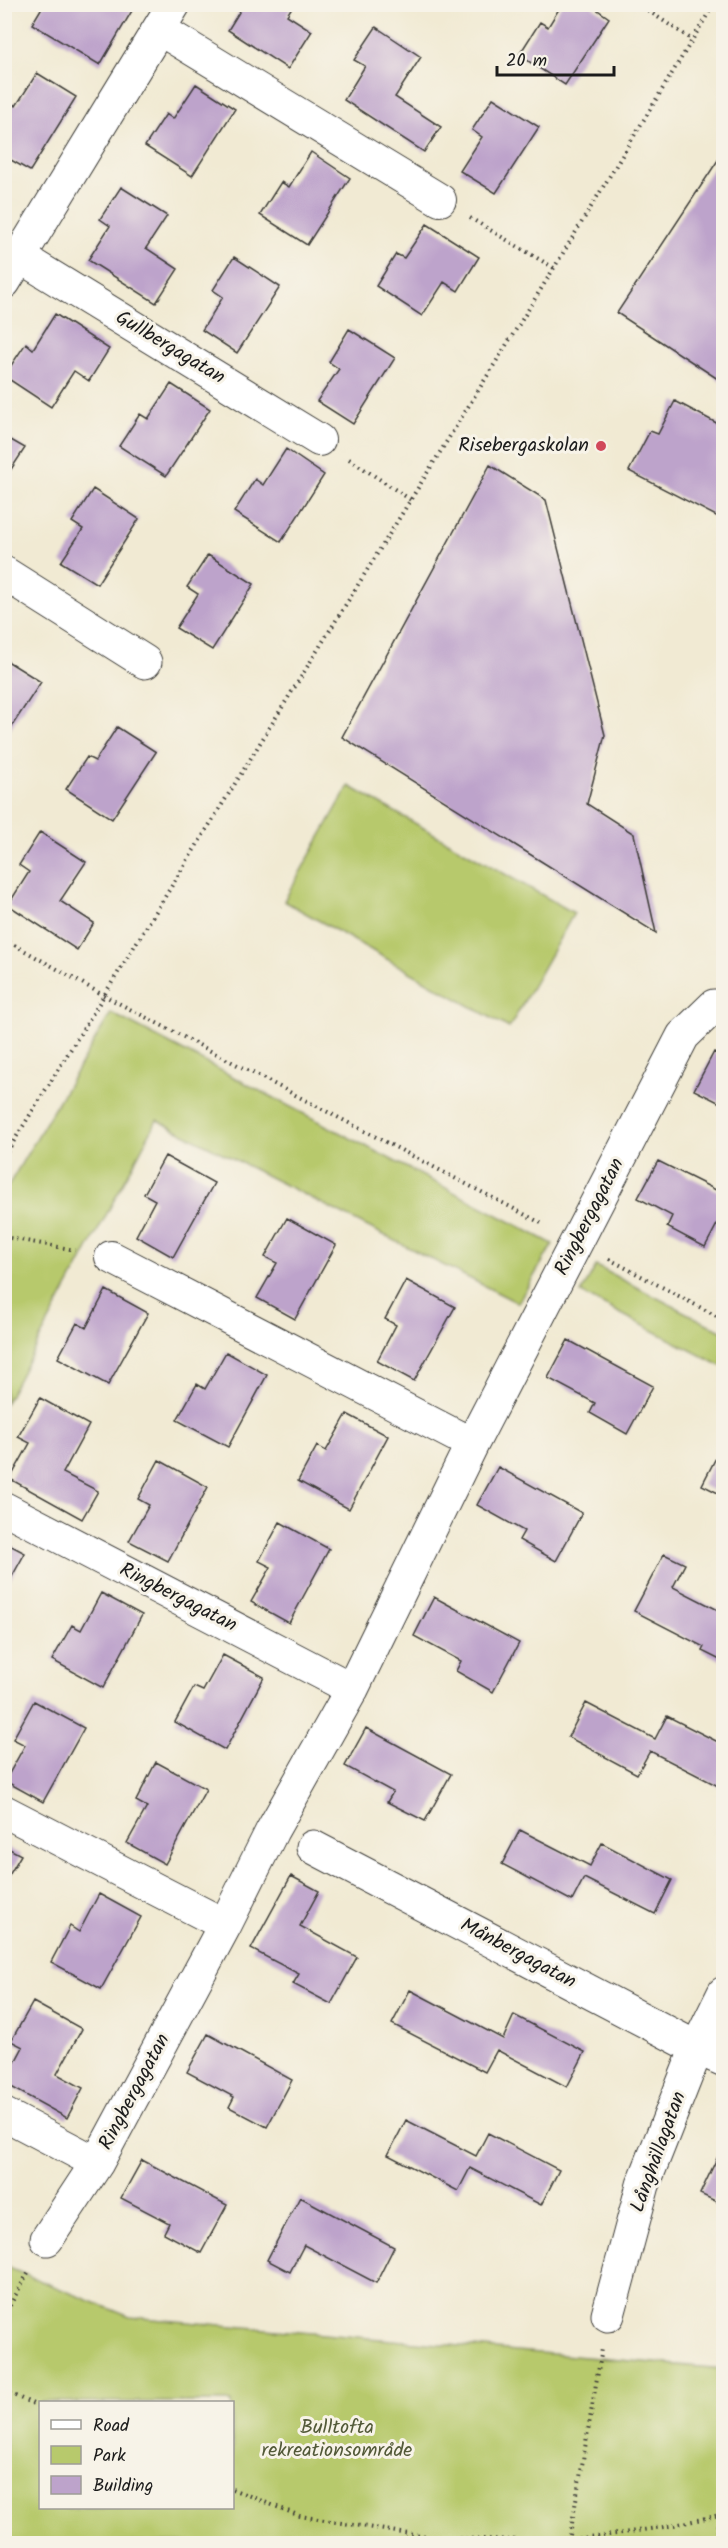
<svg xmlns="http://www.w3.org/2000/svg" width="728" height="2548" viewBox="0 0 728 2548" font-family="Kalam,sans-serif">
  <rect width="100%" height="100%" fill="#f7f3e8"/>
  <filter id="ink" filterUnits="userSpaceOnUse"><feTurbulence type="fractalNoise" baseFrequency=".0167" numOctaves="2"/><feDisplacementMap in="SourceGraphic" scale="12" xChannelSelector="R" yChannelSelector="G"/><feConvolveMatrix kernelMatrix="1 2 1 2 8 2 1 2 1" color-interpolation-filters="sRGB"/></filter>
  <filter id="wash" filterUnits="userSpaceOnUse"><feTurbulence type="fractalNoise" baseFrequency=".008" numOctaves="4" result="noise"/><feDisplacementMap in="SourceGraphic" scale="24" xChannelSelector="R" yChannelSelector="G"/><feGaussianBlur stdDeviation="1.35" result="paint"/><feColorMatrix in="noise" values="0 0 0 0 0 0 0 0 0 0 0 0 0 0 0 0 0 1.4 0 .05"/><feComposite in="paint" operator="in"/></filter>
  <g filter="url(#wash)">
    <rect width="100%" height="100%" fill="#f1ead3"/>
    <!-- green -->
    <path fill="#b7c96c" stroke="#6a7244" stroke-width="1.5" fill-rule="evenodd" d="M 349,786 L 574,913 L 509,1028 L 284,901 Z
      M 111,1013 L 553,1244 L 518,1303 L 157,1120 L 5,1404 L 5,1191 Z
      M 596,1266 L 723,1332 L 723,1367 L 581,1293 Z
      M 4,2266 L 130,2317 L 723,2369 L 723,2543 L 5,2543 ZM 40,2402 L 232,2402 L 232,2508 L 40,2508 Z"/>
    <g id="blocks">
      <!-- building -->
      <path fill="#bda3cb" d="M 44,4 L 136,4 L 100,65 L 32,24 Z
        M 244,4 L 294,4 L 287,15 L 312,31 L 288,69 L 228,30 Z
        M 433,4 L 454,4 L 448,14 Z
        M 562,4 L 589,4 L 609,18 L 565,85 L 519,55 L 540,22 L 548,27 Z
        M 376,27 L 421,57 L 395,97 L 441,127 L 424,152 L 344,100 L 365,66 L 354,60 Z
        M 37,73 L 76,97 L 30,171 L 4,156 L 4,99 L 16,106 Z
        M 196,84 L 235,109 L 192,176 L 145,146 L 166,114 L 173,119 Z
        M 493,98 L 539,127 L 496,193 L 460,171 L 482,137 L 472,130 Z
        M 724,151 L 724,383 L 617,313 Z
        M 311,152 L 350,178 L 307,245 L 260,215 L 281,182 L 289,187 Z
        M 121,187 L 167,216 L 146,248 L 178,269 L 156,303 L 88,260 L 110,226 L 100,219 Z
        M 427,224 L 479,257 L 458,291 L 444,282 L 422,316 L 376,286 L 396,254 L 404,258 Z
        M 234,257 L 280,287 L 237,353 L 202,330 L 223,297 L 213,290 Z
        M 55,314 L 109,349 L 89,381 L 74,371 L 51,407 L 4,376 L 26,343 L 33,349 Z
        M 349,329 L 395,358 L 353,424 L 317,401 L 339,369 L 329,362 Z
        M 171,384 L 210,409 L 166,476 L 119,446 L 140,414 L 148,419 Z
        M 675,401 L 724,427 L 724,520 L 629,471 L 650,431 L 658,434 Z
        M 4,436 L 25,448 L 4,480 Z
        M 286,449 L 324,475 L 281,542 L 234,512 L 255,479 L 263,485 Z
        M 490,465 L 546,500 L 605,735 L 587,804 L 634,834 L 656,933 L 342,737 Z
        M 93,489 L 139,519 L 97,584 L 61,562 L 83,529 L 72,522 Z
        M 208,555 L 254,584 L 212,650 L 176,628 L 198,594 L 187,587 Z
        M 4,659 L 41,682 L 4,738 Z
        M 117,727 L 156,752 L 112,819 L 66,789 L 87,757 L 95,761 Z
        M 40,832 L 86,862 L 60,901 L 94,923 L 77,950 L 8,905 L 29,872 L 19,865 Z
        M 714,1052 L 724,1057 L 724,1105 L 694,1090 Z
        M 165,1156 L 214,1183 L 173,1257 L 136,1236 L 155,1200 L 144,1194 Z
        M 658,1161 L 724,1194 L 724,1211 L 705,1247 L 667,1227 L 672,1216 L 638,1198 Z
        M 287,1218 L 336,1245 L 295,1319 L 257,1298 L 277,1263 L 265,1257 Z
        M 406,1280 L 455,1307 L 414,1381 L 377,1361 L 396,1325 L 385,1319 Z
        M 106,1290 L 148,1313 L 108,1385 L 58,1358 L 77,1323 L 86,1328 Z
        M 568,1340 L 653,1386 L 627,1434 L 590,1413 L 595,1403 L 548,1378 Z
        M 226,1352 L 267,1375 L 228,1447 L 177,1420 L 197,1384 L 205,1389 Z
        M 40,1398 L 89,1425 L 63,1473 L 98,1491 L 82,1519 L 10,1479 L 30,1443 L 18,1437 Z
        M 347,1414 L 388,1436 L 349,1509 L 298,1481 L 317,1446 L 326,1451 Z
        M 720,1450 L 724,1452 L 724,1496 L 702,1485 Z
        M 159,1460 L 208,1487 L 168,1561 L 129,1541 L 149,1505 L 138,1499 Z
        M 498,1467 L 582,1513 L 556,1561 L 519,1540 L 524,1531 L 477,1505 Z
        M 280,1522 L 329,1549 L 289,1623 L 251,1602 L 271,1567 L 259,1561 Z
        M 4,1542 L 25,1553 L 4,1591 Z
        M 664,1554 L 685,1564 L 673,1587 L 724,1613 L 724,1662 L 702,1651 L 704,1647 L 634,1611 Z
        M 101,1593 L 142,1615 L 103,1688 L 52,1660 L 72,1625 L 81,1630 Z
        M 434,1597 L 519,1643 L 493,1692 L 456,1671 L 461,1661 L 414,1636 Z
        M 223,1655 L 264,1677 L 225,1750 L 175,1722 L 194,1687 L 203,1691 Z
        M 34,1701 L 84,1728 L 43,1802 L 5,1781 L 25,1745 L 13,1739 Z
        M 586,1703 L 655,1739 L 667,1716 L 724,1745 L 724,1781 L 720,1787 L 650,1751 L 637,1774 L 568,1737 Z
        M 366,1728 L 451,1774 L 425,1821 L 387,1802 L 393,1792 L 345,1766 Z
        M 156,1762 L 206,1789 L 165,1864 L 127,1843 L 147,1807 L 136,1801 Z
        M 520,1830 L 590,1866 L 602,1843 L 672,1880 L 655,1914 L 584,1878 L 572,1901 L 502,1864 Z
        M 4,1846 L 21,1855 L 4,1884 Z
        M 291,1876 L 319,1891 L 300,1926 L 357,1957 L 331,2004 L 293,1984 L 299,1974 L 251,1949 Z
        M 99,1894 L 141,1917 L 101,1989 L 51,1962 L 70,1926 L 79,1932 Z
        M 410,1990 L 503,2039 L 514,2015 L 585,2052 L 567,2087 L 497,2050 L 485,2072 L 392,2024 Z
        M 33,2002 L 82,2029 L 57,2074 L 83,2088 L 67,2118 L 4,2083 L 23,2047 L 11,2041 Z
        M 208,2034 L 292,2080 L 267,2127 L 229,2107 L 234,2097 L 187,2072 Z
        M 406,2120 L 476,2156 L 488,2133 L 559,2170 L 541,2205 L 470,2168 L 458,2191 L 388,2155 Z
        M 720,2152 L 724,2154 L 724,2205 L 700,2194 Z
        M 142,2160 L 227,2205 L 201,2253 L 164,2233 L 169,2223 L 121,2198 Z
        M 300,2197 L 394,2247 L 376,2283 L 304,2245 L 290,2272 L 267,2260 Z"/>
    </g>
  </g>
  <g filter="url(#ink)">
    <use href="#blocks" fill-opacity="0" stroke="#3c3b37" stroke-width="1.5"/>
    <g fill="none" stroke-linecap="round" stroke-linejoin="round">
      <!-- pedestrian casing -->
      <g stroke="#3c3b37" stroke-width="34">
        <path id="pedestrian" d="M 159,29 L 440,200
          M 20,257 L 319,440
          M 111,1257 L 472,1444
          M 4,1508 L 352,1689
          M 4,1811 L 225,1925
          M 4,2114 L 97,2163"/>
      </g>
      <!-- minor casing -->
      <g stroke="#3c3b37" stroke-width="35">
        <path id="minor" d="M 4,282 L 174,4
          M 4,573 L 145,662
          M 313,1847 L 697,2048 L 724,2060
          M 47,2239 L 97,2163 L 225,1925 L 272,1831 L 352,1689 L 472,1444 L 683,1036 L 714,1006 L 724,1007
          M 608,2315 L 643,2185 L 697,2048 L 724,1993"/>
      </g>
      <!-- path -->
      <path stroke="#3c3b37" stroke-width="4" stroke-dasharray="1.5 4.5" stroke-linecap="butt" d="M 638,4 L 691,39
        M 470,218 L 554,268
        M 349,459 L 411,500
        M 4,939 L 103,995 L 545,1225
        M 4,1157 L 554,268 L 714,4
        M 4,1237 L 75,1250
        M 609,1259 L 724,1320
        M 4,2316 L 30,2269
        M 4,2391 L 40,2407
        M 232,2489 L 300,2516 L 433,2538 L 569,2541 L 670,2526 L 724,2514
        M 569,2541 L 602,2349
        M 716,2544 L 720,2515"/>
      <!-- pedestrian -->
      <use href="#pedestrian" stroke="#fff" stroke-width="32"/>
      <!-- minor -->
      <use href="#minor" stroke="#fff" stroke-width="33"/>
    </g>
  </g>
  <!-- markers -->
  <circle fill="#d1495b" stroke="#f7f3e8" stroke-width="2" cx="601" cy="446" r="6"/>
  <g text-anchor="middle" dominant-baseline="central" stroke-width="6" stroke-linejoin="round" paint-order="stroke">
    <!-- street labels -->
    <g font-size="20" fill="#1c1c1c" stroke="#f7f3e8">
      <text transform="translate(170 348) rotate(31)">Gullbergagatan</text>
      <text transform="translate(590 1217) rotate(-63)">Ringbergagatan</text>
      <text transform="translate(178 1598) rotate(27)">Ringbergagatan</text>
      <text transform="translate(518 1954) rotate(28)">Månbergagatan</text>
      <text transform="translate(135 2092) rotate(-62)">Ringbergagatan</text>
      <text transform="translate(659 2152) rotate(-70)">Långhällagatan</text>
    </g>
    <!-- poi labels -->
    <g font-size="20" fill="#1c1c1c" stroke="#f7f3e8" text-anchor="end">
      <text x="589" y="446">Risebergaskolan</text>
    </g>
    <!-- park labels -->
    <g font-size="20" fill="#525938" stroke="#f7f3e8">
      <text x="337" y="2428">Bulltofta<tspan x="337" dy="23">rekreationsområde</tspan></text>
    </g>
  </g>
  <!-- margin -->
  <rect width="728" height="2548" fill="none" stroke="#f7f3e8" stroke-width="24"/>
  <!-- legend -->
  <rect x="39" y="2401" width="195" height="108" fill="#f7f3e8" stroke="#9f9d96" stroke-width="1.5"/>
  <rect x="51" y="2420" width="30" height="9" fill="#ffffff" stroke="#9f9d96" stroke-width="1.5"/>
  <text x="93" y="2431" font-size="18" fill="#1c1c1c">Road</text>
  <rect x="51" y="2446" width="30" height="18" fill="#b7c96c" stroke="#9f9d96" stroke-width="1.5"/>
  <text x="93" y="2461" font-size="18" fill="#1c1c1c">Park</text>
  <rect x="51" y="2476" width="30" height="18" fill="#bda3cb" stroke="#9f9d96" stroke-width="1.5"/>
  <text x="93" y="2491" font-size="18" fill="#1c1c1c">Building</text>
  <!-- scale -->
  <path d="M497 66v9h117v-9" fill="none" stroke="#1c1c1c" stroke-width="3"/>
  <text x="506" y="66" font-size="18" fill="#1c1c1c" stroke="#f7f3e8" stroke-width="4.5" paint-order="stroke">20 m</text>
</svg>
